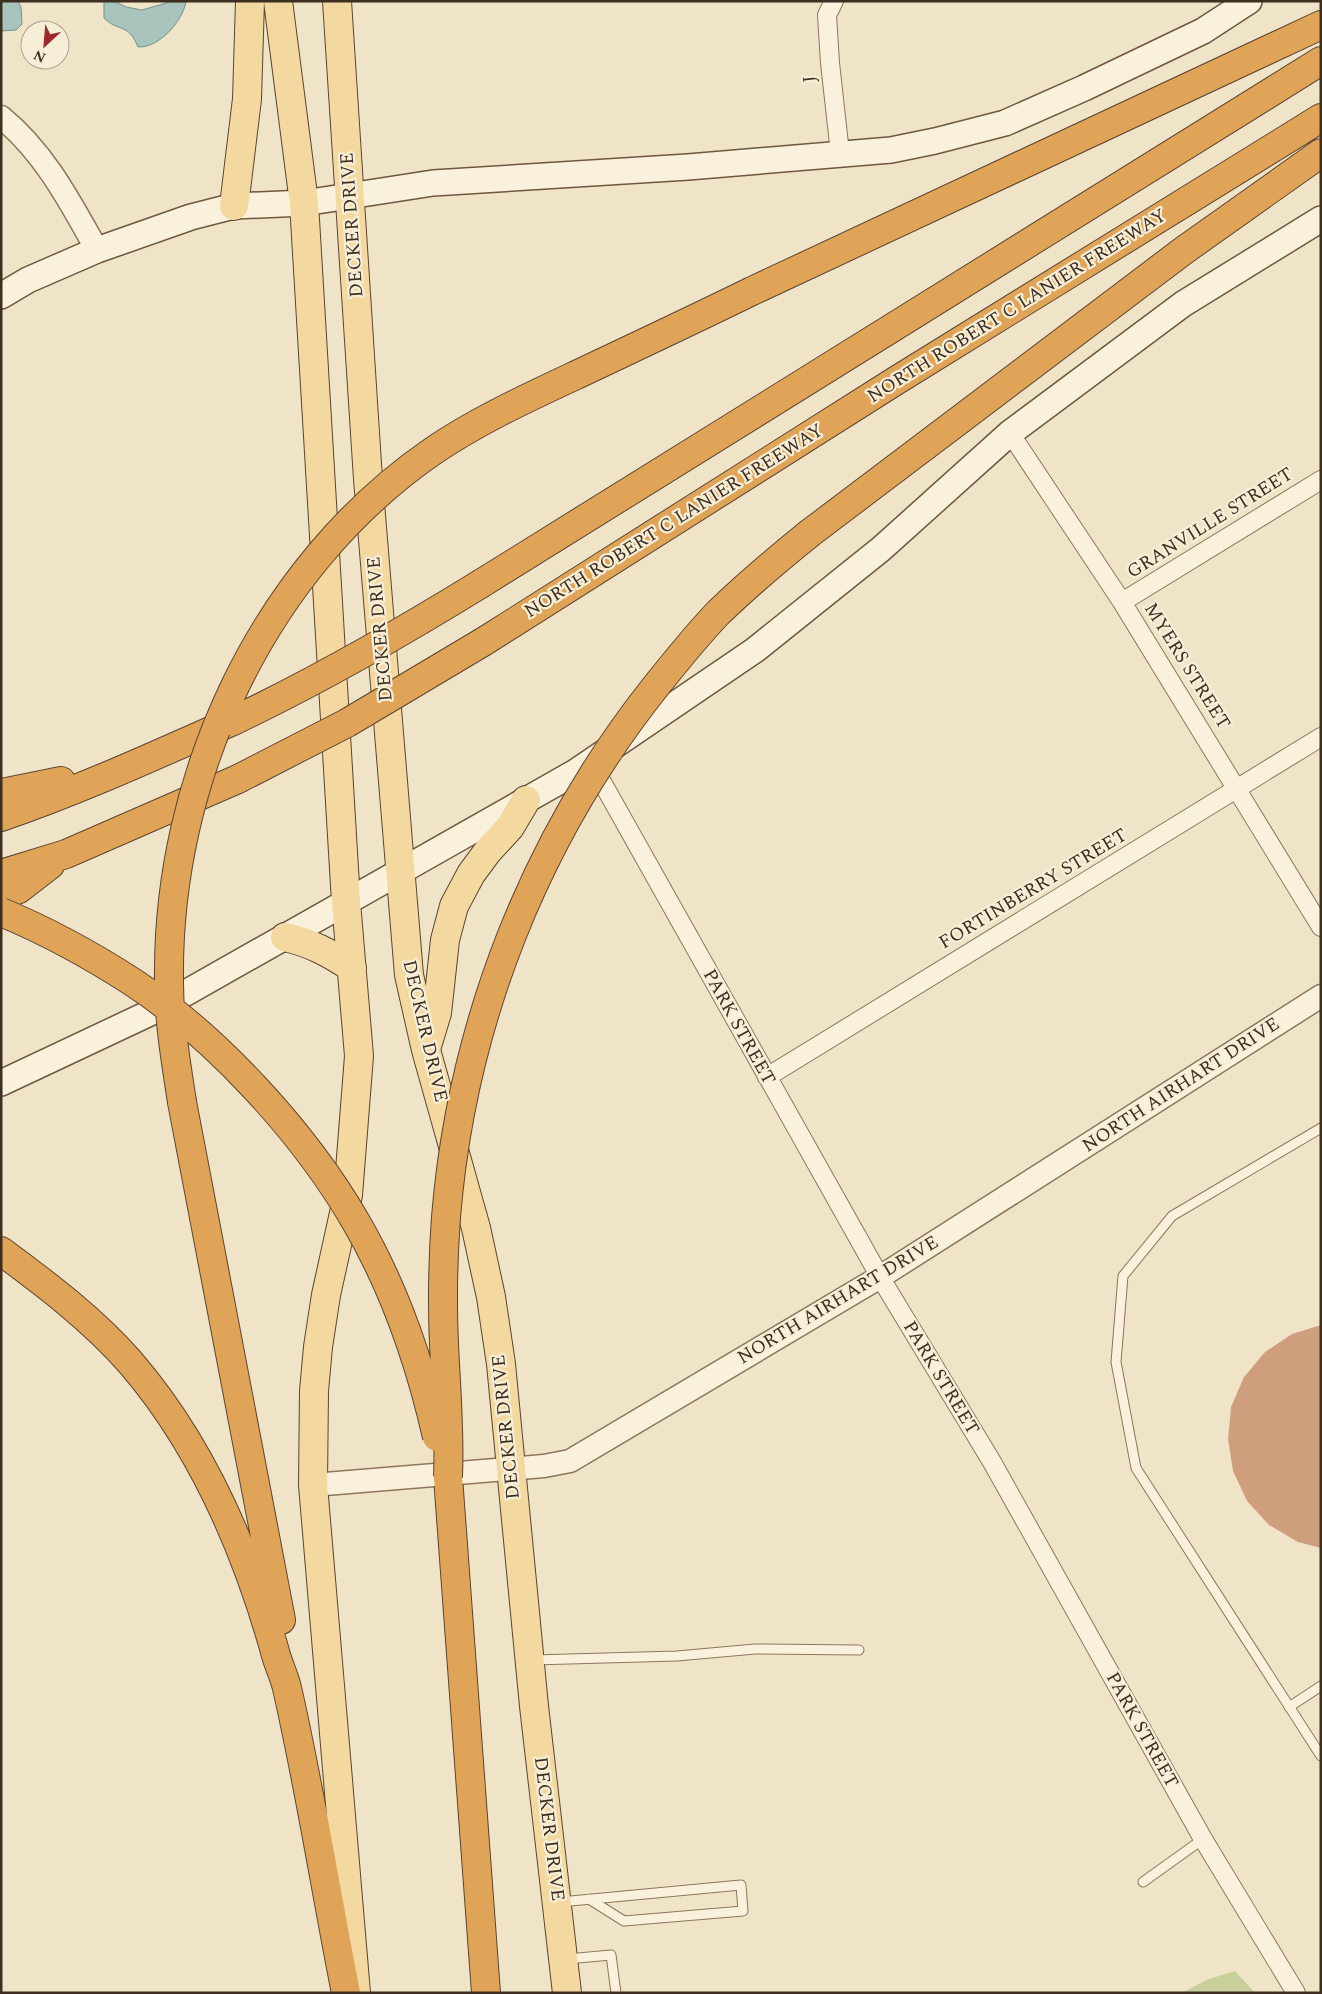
<svg xmlns="http://www.w3.org/2000/svg" width="1322" height="1994" viewBox="0 0 1322 1994" font-family="Spectral,serif">
  <rect width="100%" height="100%" fill="#f0e4c8"/>
  <!-- green -->
  <path fill="#c9cf9b" d="M 1235,1971 L 1255,1993 L 1182,1993 L 1206,1980 Z"/>
  <!-- water -->
  <path fill="#a9c4bc" stroke="#6f938a" d="M 1,1 L 18,1 L 21,7 L 22,24 L 16,30 L 1,31 Z
    M 104,1 L 114,1 L 126,7 L 142,10 L 170,2 L 186,2 C 182,22 159,48 138,47 C 128,22 119,33 104,18 Z"/>
  <!-- building -->
  <path fill="#cf9f7d" d="M 1321,1325 L 1321,1548 L 1298,1542 L 1269,1525 L 1247,1501 L 1233,1471 L 1228,1439 L 1231,1407 L 1244,1377 L 1265,1352 L 1292,1334 Z"/>
  <g fill="none" stroke-linecap="round" stroke-linejoin="round">
    <!-- service casing -->
    <g stroke="#8d765c" stroke-width="11">
      <path id="service" d="M 1321,1128 L 1172,1216 L 1123,1276 L 1116,1362 L 1136,1468 L 1321,1756
        M 533,1660 L 677,1656 L 755,1649 L 859,1650
        M 1289,1707 L 1321,1686
        M 1143,1882 L 1203,1839
        M 560,1902 L 741,1885 L 743,1911 L 624,1921 L 589,1899
        M 567,1959 L 611,1955 L 616,1993"/>
    </g>
    <!-- minor casing -->
    <g stroke="#8d765c" stroke-width="20">
      <path id="minor" d="M 834,1 L 827,15 L 830,63 L 840,153
        M 1010,433 L 1122,602 L 1321,927
        M 1122,602 L 1321,480
        M 593,766 L 880,1277 L 992,1462 L 1203,1839 L 1296,1993
        M 767,1077 L 1321,737"/>
    </g>
    <!-- tertiary casing -->
    <g stroke="#8d765c" stroke-width="25">
      <path id="tertiary" d="M 1,117 C 45,153 70,202 97,250
        M 313,1485 L 544,1466 L 570,1461 L 880,1277 L 1321,996"/>
    </g>
    <!-- secondary casing -->
    <g stroke="#6f573f" stroke-width="28">
      <path id="secondary" d="M 1,296 L 28,280 L 97,250 L 191,217 L 234,206 L 304,203 L 433,183 L 688,167 L 891,150 L 935,141 L 1005,123 L 1084,88 L 1203,31 L 1249,1
        M 1,1083 L 154,1011 L 574,773 L 755,650 L 881,549 L 1010,433 L 1183,304 L 1321,219"/>
    </g>
    <!-- primary casing -->
    <g stroke="#5b4430" stroke-width="30">
      <path id="primary" d="M 278,1 L 304,203 L 346,902 L 359,1056 L 348,1195 L 326,1295 L 318,1347 L 314,1391 L 313,1485 L 356,1993
        M 337,1 L 368,479 L 409,975 L 426,1050 L 476,1228 L 491,1297 L 501,1364 L 534,1706 L 567,1993
        M 234,206 L 247,99 L 250,1
        M 285,937 C 311,943 330,953 352,968
        M 427,1046 L 437,1013 L 445,940 L 454,906 L 471,874 L 488,851 L 510,827 L 526,800"/>
    </g>
    <!-- motorway casing -->
    <g stroke="#5b4430" stroke-width="30">
      <path id="motorway" d="M 752,291 L 1321,25
        M 810,533 L 1183,251 L 1321,153
        M 482,583 L 1321,61
        M 483,642 L 897,380 L 1321,118
        M 1,793 L 61,781
        M 1,817 C 80,790 156,755 233,721
        M 1,874 L 66,854 L 238,779
        M 1,896 L 19,889 L 50,865
        M 182,1102 L 281,1620
        M 1,1251 C 47,1285 92,1319 130,1362 C 200,1443 245,1546 274,1648 C 277,1662 284,1675 287,1688 C 310,1789 326,1892 346,1993
        M 448,1477 L 486,1993"/>
    </g>
    <!-- service -->
    <use href="#service" stroke="#faf1dc" stroke-width="9"/>
    <!-- minor -->
    <use href="#minor" stroke="#faf1dc" stroke-width="18"/>
    <!-- tertiary -->
    <use href="#tertiary" stroke="#faf1dc" stroke-width="22"/>
    <!-- secondary -->
    <use href="#secondary" stroke="#faf1dc" stroke-width="25"/>
    <!-- primary -->
    <use href="#primary" stroke="#f3d9a0" stroke-width="28"/>
    <!-- motorway -->
    <use href="#motorway" stroke="#e0a458" stroke-width="28"/>
    <!-- motorway-bridge casing -->
    <g stroke="#5b4430" stroke-width="30" stroke-linecap="butt">
      <path id="motorway-bridge" d="M 233,721 C 319,680 401,633 482,583
        M 238,779 L 347,723 L 483,642
        M 1,912 C 47,931 89,954 131,981 C 217,1037 305,1134 356,1222 C 395,1289 420,1362 437,1437
        M 182,1102 C 176,1062 169,1023 169,982 C 166,778 263,568 433,451 C 477,421 525,399 574,376 C 633,348 693,320 752,291
        M 448,1477 C 450,1432 446,1389 444,1344 C 442,1302 443,1259 446,1217 C 462,1023 535,838 656,686 C 676,661 696,636 718,613 C 747,585 779,558 810,533"/>
    </g>
    <!-- motorway-bridge -->
    <use href="#motorway-bridge" stroke="#e0a458" stroke-width="28"/>
  </g>
  <g text-anchor="middle" dominant-baseline="central" stroke-width="4.5" stroke-linejoin="round" paint-order="stroke">
    <!-- street labels -->
    <g font-size="19" fill="#3d2e20" stroke="#f7eed8">
      <text transform="translate(810 79) rotate(-97)">J</text>
      <text transform="translate(352 225) rotate(-94)">DECKER DRIVE</text>
      <text transform="translate(1017 306) rotate(-32)">NORTH ROBERT C LANIER FREEWAY</text>
      <text transform="translate(674 521) rotate(-32)">NORTH ROBERT C LANIER FREEWAY</text>
      <text transform="translate(1210 523) rotate(-32)">GRANVILLE STREET</text>
      <text transform="translate(380 629) rotate(-95)">DECKER DRIVE</text>
      <text transform="translate(1187 666) rotate(58)">MYERS STREET</text>
      <text transform="translate(1033 889) rotate(-31)">FORTINBERRY STREET</text>
      <text transform="translate(739 1027) rotate(61)">PARK STREET</text>
      <text transform="translate(425 1031) rotate(77)">DECKER DRIVE</text>
      <text transform="translate(1181 1085) rotate(-33)">NORTH AIRHART DRIVE</text>
      <text transform="translate(838 1300) rotate(-31)">NORTH AIRHART DRIVE</text>
      <text transform="translate(941 1378) rotate(59)">PARK STREET</text>
      <text transform="translate(506 1427) rotate(-96)">DECKER DRIVE</text>
      <text transform="translate(1142 1730) rotate(61)">PARK STREET</text>
      <text transform="translate(549 1829) rotate(83)">DECKER DRIVE</text>
    </g>
  </g>
  <!-- border -->
  <rect width="1322" height="1994" fill="none" stroke="#3d2e20" stroke-width="5"/>
  <!-- north arrow -->
  <g transform="translate(45 45) rotate(206)"><circle r="24" fill="#f7eed8" stroke="#ada18e"/>
  <path d="M0-4L9 19L0 12L-9 19Z" fill="#9e2a2b"/>
  <text y="-8" font-size="14" font-weight="bold" text-anchor="middle" fill="#3d2e20">N</text>
  </g>
</svg>
